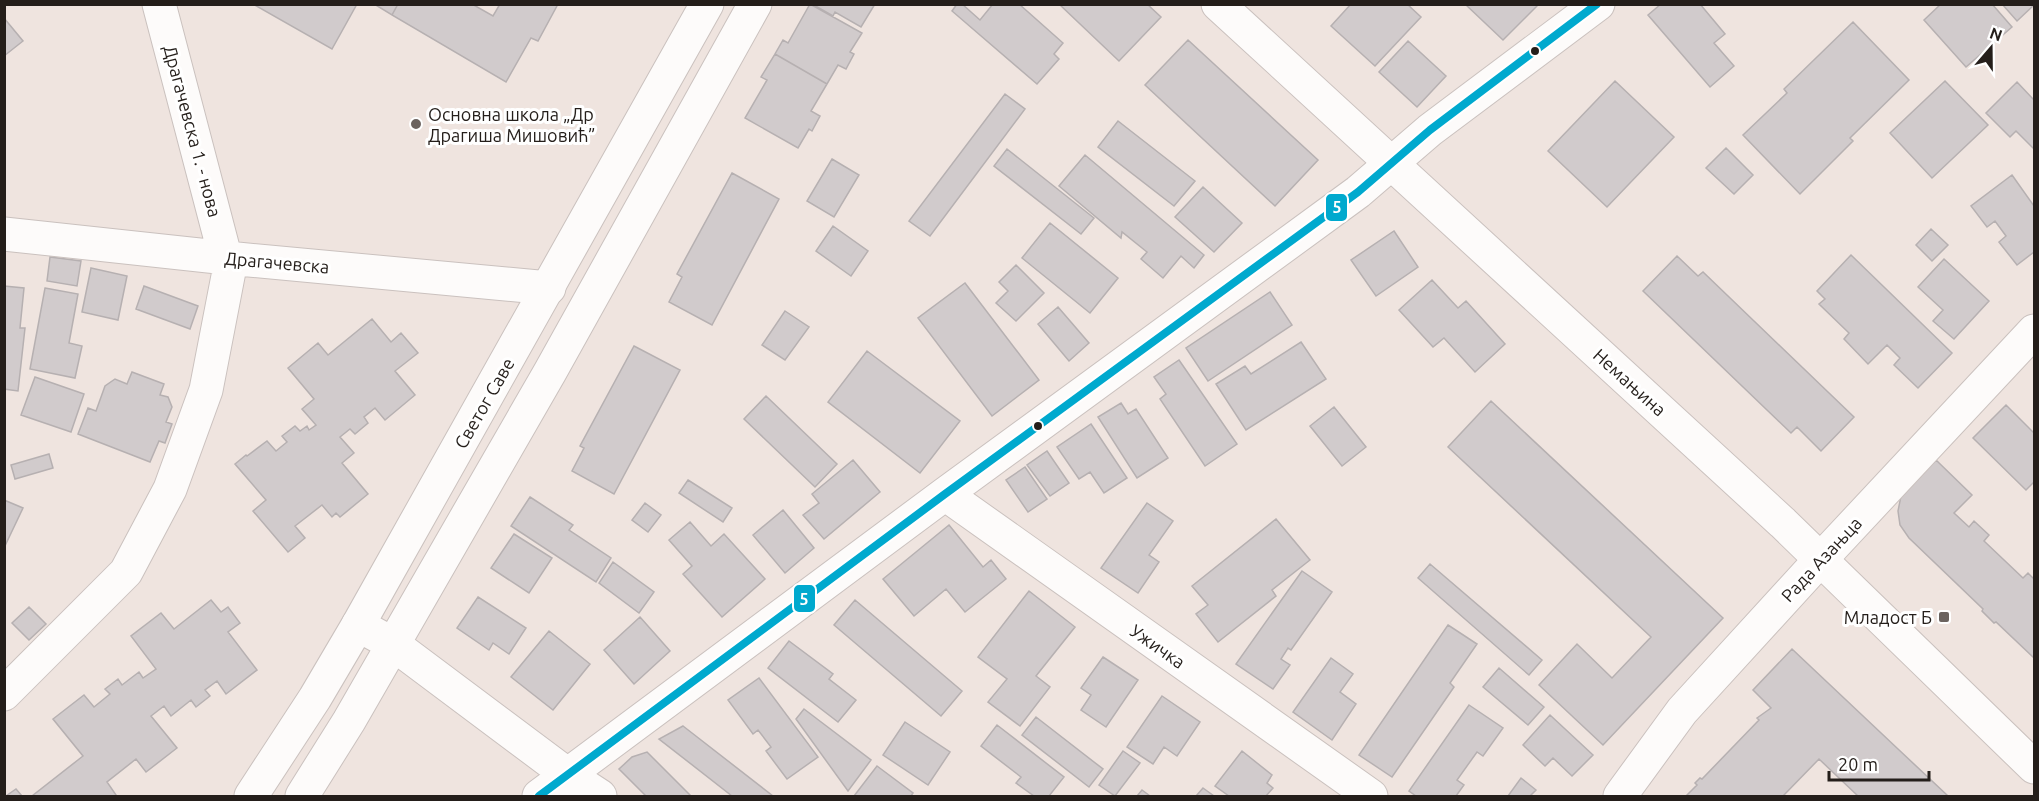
<svg xmlns="http://www.w3.org/2000/svg" width="2039" height="801" viewBox="0 0 2039 801" font-family="Ubuntu,sans-serif">
  <rect width="100%" height="100%" fill="#efe4df"/>
  <!-- building -->
  <path fill="#d1cbcc" stroke="#b6b0b1" stroke-width="1.5" d="M 253,4 L 357,4 L 332,49 Z
    M 374,4 L 398,4 L 392,15 Z
    M 398,4 L 472,4 L 493,16 L 500,4 L 558,4 L 538,41 L 531,38 L 506,82 L 392,15 Z
    M 810,4 L 862,33 L 850,52 L 854,54 L 846,69 L 838,65 L 827,84 L 775,54 L 783,40 L 788,43 Z
    M 812,4 L 875,4 L 861,27 L 835,12 L 833,16 Z
    M 957,4 L 962,4 L 980,20 L 993,4 L 1019,4 L 1063,43 L 1054,54 L 1059,59 L 1037,84 L 952,11 Z
    M 1059,4 L 1147,4 L 1161,17 L 1119,61 Z
    M 1351,4 L 1407,4 L 1421,17 L 1375,66 L 1331,26 Z
    M 1465,4 L 1538,4 L 1538,5 L 1503,40 Z
    M 1661,4 L 1700,4 L 1725,34 L 1714,43 L 1734,66 L 1710,87 L 1648,15 Z
    M 1941,4 L 1992,4 L 2012,27 L 1966,67 L 1924,20 Z
    M 2002,4 L 2034,4 L 2034,5 L 2017,21 Z
    M 4,18 L 23,41 L 4,56 Z
    M 1853,22 L 1909,80 L 1850,138 L 1853,141 L 1800,194 L 1743,135 L 1787,93 L 1784,89 Z
    M 1188,40 L 1318,160 L 1275,206 L 1145,85 Z
    M 1408,41 L 1446,76 L 1417,107 L 1379,72 Z
    M 775,54 L 827,84 L 811,111 L 820,116 L 812,131 L 809,129 L 798,148 L 745,118 L 767,80 L 761,77 Z
    M 1615,81 L 1674,137 L 1607,207 L 1548,151 Z
    M 1945,81 L 1988,125 L 1932,178 L 1890,133 Z
    M 2017,82 L 2034,100 L 2034,149 L 2016,131 L 2010,137 L 1986,113 Z
    M 1005,94 L 1025,109 L 930,236 L 909,221 Z
    M 1118,121 L 1195,181 L 1174,206 L 1098,147 Z
    M 1726,148 L 1753,175 L 1734,194 L 1706,168 Z
    M 1007,149 L 1094,218 L 1081,234 L 994,166 Z
    M 1085,155 L 1204,255 L 1194,268 L 1181,256 L 1163,278 L 1141,259 L 1147,252 L 1122,232 L 1121,238 L 1059,186 Z
    M 832,159 L 859,175 L 834,217 L 807,201 Z
    M 732,173 L 779,199 L 712,325 L 669,302 L 682,277 L 677,274 Z
    M 2012,175 L 2034,206 L 2034,252 L 2017,265 L 1999,242 L 2006,236 L 1995,221 L 1987,227 L 1971,206 Z
    M 1203,187 L 1242,223 L 1214,252 L 1175,217 Z
    M 1050,223 L 1118,278 L 1090,313 L 1022,258 Z
    M 833,226 L 868,251 L 851,276 L 816,251 Z
    M 1931,229 L 1948,245 L 1932,261 L 1916,245 Z
    M 1394,231 L 1418,267 L 1376,296 L 1351,260 Z
    M 1851,255 L 1952,353 L 1918,388 L 1894,365 L 1900,358 L 1887,345 L 1868,364 L 1844,339 L 1849,333 L 1819,304 L 1825,299 L 1817,291 Z
    M 1677,256 L 1698,276 L 1703,272 L 1854,417 L 1821,451 L 1797,427 L 1791,433 L 1643,291 Z
    M 50,257 L 81,261 L 77,286 L 47,281 Z
    M 1944,259 L 1989,301 L 1954,339 L 1933,321 L 1943,310 L 1918,287 Z
    M 1016,265 L 1044,293 L 1016,321 L 996,303 L 1008,291 L 999,282 Z
    M 91,268 L 127,276 L 118,320 L 82,312 Z
    M 1432,280 L 1458,308 L 1466,301 L 1505,344 L 1475,372 L 1444,338 L 1433,347 L 1399,310 Z
    M 965,283 L 1039,380 L 992,416 L 918,318 Z
    M 4,286 L 24,288 L 20,328 L 25,328 L 18,391 L 4,389 Z
    M 144,286 L 198,306 L 190,329 L 136,309 Z
    M 45,288 L 78,294 L 69,343 L 82,346 L 75,378 L 30,369 Z
    M 1270,292 L 1292,325 L 1208,381 L 1186,348 Z
    M 1058,307 L 1089,343 L 1069,361 L 1038,324 Z
    M 785,311 L 809,327 L 785,360 L 762,345 Z
    M 372,319 L 391,342 L 401,333 L 418,353 L 395,371 L 415,395 L 385,420 L 375,408 L 364,417 L 368,423 L 361,429 L 355,434 L 350,429 L 340,437 L 354,453 L 342,463 L 368,494 L 340,517 L 336,513 L 332,517 L 322,505 L 295,526 L 305,538 L 288,552 L 253,511 L 266,500 L 235,464 L 246,455 L 247,456 L 267,441 L 276,451 L 287,442 L 282,436 L 295,426 L 300,431 L 307,426 L 309,430 L 316,425 L 302,409 L 314,399 L 288,368 L 318,343 L 328,355 Z
    M 1301,342 L 1326,379 L 1246,430 L 1216,384 L 1245,366 L 1251,374 Z
    M 634,346 L 680,370 L 614,494 L 572,471 L 584,448 L 580,446 Z
    M 867,351 L 960,421 L 920,473 L 828,402 Z
    M 1179,360 L 1237,444 L 1205,466 L 1160,399 L 1166,394 L 1154,377 Z
    M 132,372 L 164,384 L 160,395 L 168,397 L 172,407 L 166,422 L 172,424 L 165,443 L 159,441 L 150,462 L 78,434 L 88,408 L 96,411 L 105,386 L 115,379 L 127,384 Z
    M 35,377 L 84,394 L 71,432 L 21,415 Z
    M 766,396 L 837,464 L 815,487 L 744,419 Z
    M 1491,401 L 1723,618 L 1603,745 L 1539,685 L 1577,644 L 1612,678 L 1651,637 L 1448,447 Z
    M 1121,403 L 1128,414 L 1136,409 L 1168,458 L 1137,478 L 1098,417 Z
    M 2006,405 L 2034,433 L 2034,482 L 2026,490 L 1973,438 Z
    M 1334,407 L 1366,447 L 1342,466 L 1310,426 Z
    M 1091,424 L 1127,478 L 1104,493 L 1090,472 L 1079,479 L 1057,447 Z
    M 1047,451 L 1069,483 L 1050,496 L 1027,465 Z
    M 49,454 L 53,468 L 15,479 L 11,465 Z
    M 853,460 L 880,492 L 824,539 L 803,515 L 819,503 L 812,494 Z
    M 1936,460 L 1972,495 L 1954,513 L 1969,527 L 1974,521 L 1989,535 L 1984,541 L 2023,578 L 2028,573 L 2034,579 L 2034,658 L 1996,622 L 1994,623 L 1982,611 L 1983,609 L 1909,538 L 1900,525 L 1898,511 L 1901,496 Z
    M 1025,467 L 1047,499 L 1028,512 L 1006,480 Z
    M 688,480 L 732,508 L 723,522 L 679,493 Z
    M 530,497 L 573,525 L 569,530 L 611,558 L 596,582 L 511,526 Z
    M 4,500 L 23,508 L 4,548 Z
    M 645,503 L 661,515 L 648,532 L 632,520 Z
    M 1147,503 L 1173,521 L 1149,555 L 1159,562 L 1138,593 L 1101,568 Z
    M 783,510 L 814,548 L 785,573 L 753,535 Z
    M 1276,519 L 1310,560 L 1272,590 L 1276,596 L 1218,642 L 1196,614 L 1208,605 L 1192,586 Z
    M 690,522 L 711,546 L 724,534 L 765,579 L 722,617 L 683,574 L 692,566 L 669,540 Z
    M 949,525 L 983,567 L 991,560 L 1006,579 L 965,612 L 946,589 L 914,616 L 883,579 Z
    M 514,534 L 552,558 L 529,593 L 491,568 Z
    M 613,562 L 654,592 L 639,613 L 599,583 Z
    M 1430,564 L 1542,660 L 1529,675 L 1418,578 Z
    M 1302,571 L 1332,592 L 1291,650 L 1288,648 L 1281,659 L 1290,665 L 1273,689 L 1236,664 Z
    M 1029,591 L 1075,627 L 1036,676 L 1050,687 L 1020,726 L 988,702 L 1007,679 L 978,657 Z
    M 478,597 L 526,628 L 509,654 L 493,643 L 489,650 L 457,628 Z
    M 211,600 L 221,612 L 228,607 L 240,623 L 228,632 L 257,670 L 226,694 L 217,681 L 205,690 L 210,696 L 196,707 L 191,700 L 171,716 L 164,706 L 151,716 L 177,748 L 146,772 L 136,759 L 107,782 L 116,795 L 114,796 L 32,796 L 83,756 L 53,719 L 84,695 L 94,707 L 110,694 L 105,689 L 118,679 L 122,685 L 139,672 L 143,678 L 156,669 L 131,636 L 161,613 L 174,629 Z
    M 855,600 L 962,691 L 941,716 L 834,625 Z
    M 29,607 L 46,624 L 29,640 L 12,623 Z
    M 640,617 L 670,651 L 634,684 L 604,650 Z
    M 1448,625 L 1477,644 L 1450,683 L 1454,687 L 1392,777 L 1359,755 Z
    M 549,631 L 590,664 L 553,710 L 511,677 Z
    M 789,641 L 833,674 L 829,679 L 856,700 L 838,722 L 768,668 Z
    M 1792,649 L 1898,749 L 1948,796 L 1858,796 L 1819,759 L 1783,796 L 1686,796 L 1697,785 L 1695,783 L 1700,778 L 1702,779 L 1759,720 L 1757,718 L 1771,708 L 1753,690 Z
    M 1103,657 L 1138,680 L 1106,727 L 1081,710 L 1091,695 L 1081,688 Z
    M 1331,658 L 1353,674 L 1340,692 L 1356,704 L 1332,740 L 1293,712 Z
    M 1499,668 L 1544,707 L 1528,725 L 1483,687 Z
    M 759,678 L 818,757 L 787,779 L 766,751 L 771,747 L 758,730 L 753,734 L 728,700 Z
    M 1162,696 L 1200,722 L 1177,756 L 1164,747 L 1153,764 L 1127,747 Z
    M 1469,705 L 1503,728 L 1483,756 L 1477,752 L 1457,780 L 1464,785 L 1456,796 L 1416,796 L 1409,791 Z
    M 804,709 L 871,760 L 848,791 L 796,719 Z
    M 1550,715 L 1593,755 L 1572,776 L 1553,758 L 1545,766 L 1523,745 Z
    M 1036,717 L 1103,769 L 1089,787 L 1022,735 Z
    M 905,722 L 950,752 L 928,785 L 883,755 Z
    M 997,725 L 1064,777 L 1049,796 L 1034,796 L 1016,783 L 1021,777 L 981,746 Z
    M 683,726 L 773,796 L 732,796 L 659,739 Z
    M 1123,751 L 1140,763 L 1115,796 L 1099,785 Z
    M 1242,751 L 1272,775 L 1267,783 L 1273,788 L 1266,796 L 1229,796 L 1215,786 Z
    M 647,752 L 691,796 L 646,796 L 619,769 L 632,757 Z
    M 877,766 L 913,793 L 911,796 L 854,796 Z
    M 1521,778 L 1536,790 L 1530,796 L 1508,796 Z
    M 1203,788 L 1214,796 L 1196,796 Z
    M 16,789 L 22,796 L 6,796 Z
    M 1142,790 L 1150,796 L 1137,796 Z"/>
  <g fill="none" stroke-linecap="round" stroke-linejoin="round">
    <!-- street casing -->
    <g stroke="#cac1be" stroke-width="35">
      <path id="street" d="M 4,234 L 227,258 L 549,288
        M 945,494 L 1371,796
        M 358,625 L 393,644 L 568,775 L 600,796
        M 4,694 L 126,572 L 170,489 L 206,390 L 229,271 L 159,4
        M 539,796 L 945,494 L 1358,192 L 1430,130 L 1598,4
        M 1620,796 L 1682,711 L 1820,560 L 2034,331"/>
    </g>
    <!-- secondary casing -->
    <g stroke="#cac1be" stroke-width="35">
      <path id="secondary" d="M 1218,4 L 1783,523 L 2034,767
        M 251,796 L 315,698 L 358,625 L 707,4
        M 302,796 L 349,721 L 550,372 L 755,4"/>
    </g>
    <!-- street -->
    <use href="#street" stroke="#fdfbfa" stroke-width="33"/>
    <!-- secondary -->
    <use href="#secondary" stroke="#fdfbfa" stroke-width="33"/>
    <!-- bus-1 casing -->
    <g stroke="#fff" stroke-width="12">
      <path id="bus-1" d="M 539,796 L 945,494 L 1358,192 L 1430,130 L 1597,4"/>
    </g>
    <!-- bus-1 -->
    <use href="#bus-1" stroke="#00a9ce" stroke-width="8"/>
  </g>
  <!-- markers -->
  <g fill="#241e1a" stroke="#fff" stroke-width="2">
    <circle cx="1535" cy="51" r="5"/>
    <circle cx="1038" cy="426" r="5"/>
  </g>
  <g fill="#6b635f" stroke="#fff" stroke-width="2">
    <circle cx="416" cy="124" r="6"/>
    <rect x="1938" y="611" width="12" height="12" rx="3"/>
  </g>
  <g text-anchor="middle" dominant-baseline="central" stroke-width="6" stroke-linejoin="round" paint-order="stroke">
    <!-- poi labels -->
    <g font-size="18" fill="#241e1a" stroke="#fff" text-anchor="start">
      <text x="428" y="114">Основна школа „Др<tspan x="428" dy="21">Драгиша Мишовић”</tspan></text>
      <text x="1932" y="617" text-anchor="end">Младост Б</text>
    </g>
    <!-- street labels -->
    <g font-size="18" fill="#241e1a" stroke="#fff">
      <text transform="translate(193 131) rotate(75)">Драгачевска 1. - нова</text>
      <text transform="translate(277 262) rotate(5)">Драгачевска</text>
      <text transform="translate(1630 382) rotate(42)">Немањина</text>
      <text transform="translate(484 403) rotate(-60)">Светог Саве</text>
      <text transform="translate(1821 559) rotate(-47)">Рада Азањца</text>
      <text transform="translate(1158 646) rotate(35)">Ужичка</text>
    </g>
  </g>
  <g stroke="#fff" stroke-width="2">
    <rect x="1325" y="193" width="23" height="29" rx="6" fill="#00a9ce"/>
    <rect x="793" y="584" width="23" height="29" rx="6" fill="#00a9ce"/>
  </g>
  <g font-size="16" text-anchor="middle" font-weight="bold" fill="#fff">
    <text x="1337" y="213">5</text>
    <text x="804" y="605">5</text>
  </g>
  <!-- border -->
  <rect width="2039" height="801" fill="none" stroke="#241e1a" stroke-width="12"/>
  <!-- north arrow -->
  <g transform="translate(1991 48) rotate(20)" stroke="#ffffff" stroke-width="4.5" paint-order="stroke">
  <path d="M0-4.5L10 22L0 15L-10 22Z" fill="#241e1a"/>
  <text y="-9" font-size="16" font-weight="bold" text-anchor="middle" fill="#241e1a">N</text>
  </g>
  <!-- scale -->
  <path d="M1829 771v9h100v-9" fill="none" stroke="#241e1a" stroke-width="3"/>
  <text x="1838" y="771" font-size="18" fill="#241e1a" stroke="#ffffff" stroke-width="4.5" paint-order="stroke">20 m</text>
</svg>
